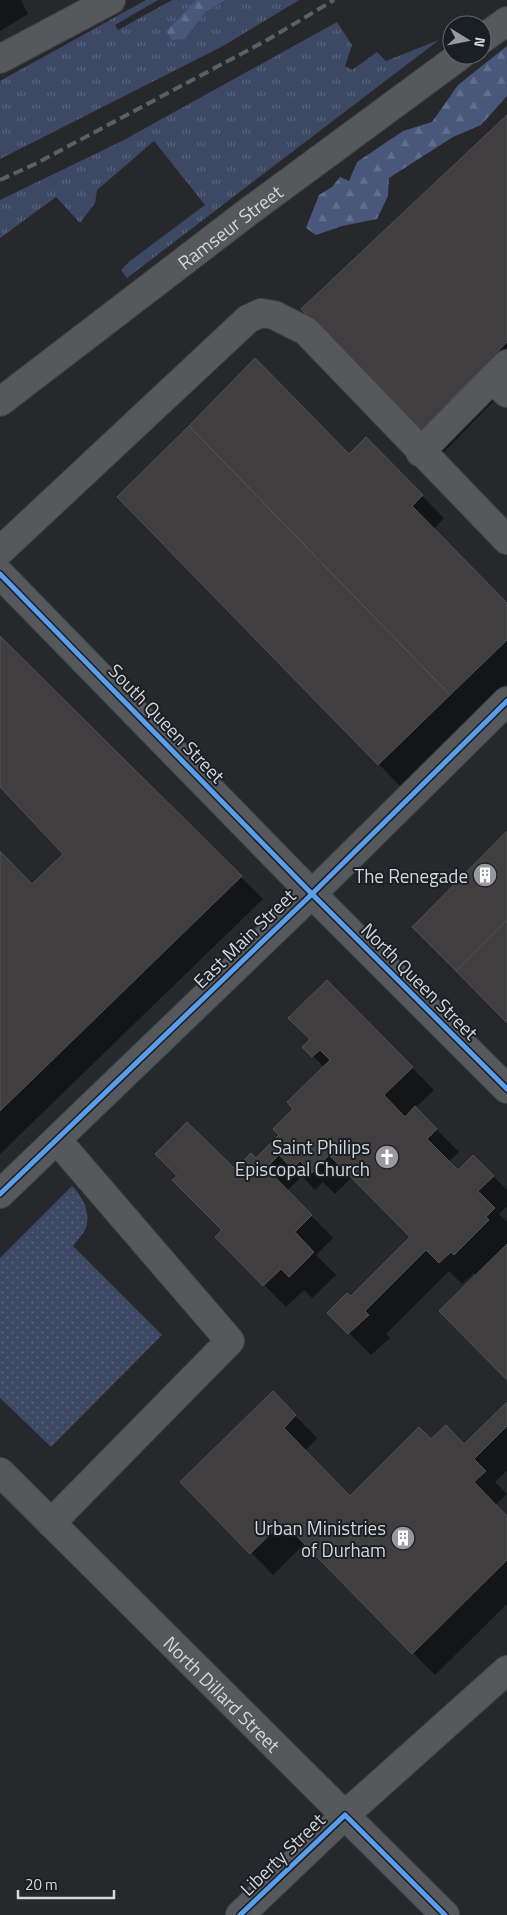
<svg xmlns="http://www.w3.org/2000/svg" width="507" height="1915" viewBox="0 0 507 1915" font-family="'Titillium Web',sans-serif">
  <defs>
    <pattern id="grass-tufts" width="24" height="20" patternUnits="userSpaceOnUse" patternTransform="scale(1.25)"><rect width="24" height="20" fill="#3d4964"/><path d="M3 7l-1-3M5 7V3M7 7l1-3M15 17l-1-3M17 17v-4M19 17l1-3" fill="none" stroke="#58627a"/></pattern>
    <pattern id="forest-firs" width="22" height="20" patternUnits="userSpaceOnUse" patternTransform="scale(1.25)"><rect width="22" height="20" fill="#48577a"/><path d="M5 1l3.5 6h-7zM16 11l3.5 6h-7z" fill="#626e8c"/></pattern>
    <pattern id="garden-dots" width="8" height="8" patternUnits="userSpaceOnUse" patternTransform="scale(1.25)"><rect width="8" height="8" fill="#3d4964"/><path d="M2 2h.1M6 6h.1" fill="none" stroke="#58627a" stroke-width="1.8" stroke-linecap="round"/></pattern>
  </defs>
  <rect width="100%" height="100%" fill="#27282c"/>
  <!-- grass -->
  <path fill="url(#grass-tufts)" d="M 146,0 L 158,0 L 115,25 L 118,30 L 172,0 L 196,0 L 166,31 L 185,39 L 206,12 L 226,0 L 299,0 L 223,46 L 0,159 L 0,81 Z
    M 337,22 L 352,45 L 345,66 L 352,70 L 377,52 L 386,61 L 439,40 L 127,278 L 121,270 L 130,261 L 205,205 L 154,141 L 97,190 L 95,203 L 80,223 L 56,197 L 0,238 L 0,200 L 122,141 Z"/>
  <!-- forest -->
  <path fill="url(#forest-firs)" d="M 196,0 L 226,0 L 206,12 L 185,39 L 172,40 L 166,31 Z
    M 507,46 L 507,96 L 481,125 L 453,137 L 389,178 L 388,196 L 377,219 L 342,226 L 316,235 L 306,228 L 319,195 L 332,187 L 340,177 L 349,181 L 357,162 L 403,131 L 432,122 L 458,85 Z"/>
  <!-- garden -->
  <path fill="url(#garden-dots)" d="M 72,1186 C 83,1197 92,1214 85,1230 C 82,1235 77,1241 73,1246 L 162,1335 L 51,1447 L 0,1398 L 0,1258 Z"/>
  <!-- shadow -->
  <path fill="#0007" d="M 0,0 L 21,0 L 28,14 L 0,31 Z
    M 507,117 L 507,387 L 442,454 L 420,432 Z
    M 366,439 L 444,518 L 434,529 L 507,604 L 507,684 L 401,787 L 119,497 L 350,455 Z
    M 0,638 L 263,899 L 0,1154 L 0,852 L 33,886 L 64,854 L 0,785 Z
    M 327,981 L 434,1090 L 415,1108 L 459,1152 L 448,1162 L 458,1172 L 473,1156 L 507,1190 L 507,1206 L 499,1214 L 507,1222 L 507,1379 L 476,1276 L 474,1273 L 462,1284 L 449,1271 L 386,1334 L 390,1338 L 371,1355 L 329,1313 L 351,1298 L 412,1237 L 352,1177 L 335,1194 L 323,1182 L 315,1190 L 302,1176 L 287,1191 L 333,1238 L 316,1255 L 336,1275 L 312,1298 L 304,1290 L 286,1307 L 217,1237 L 224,1231 L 235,1170 L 256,1160 L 281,1135 L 294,1109 L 324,1067 L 304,1047 L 311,1039 Z
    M 273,1393 L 317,1438 L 305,1451 L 351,1497 L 431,1441 L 465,1445 L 507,1403 L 507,1470 L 495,1482 L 507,1494 L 495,1505 L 507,1517 L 507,1604 L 435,1675 L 305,1543 L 273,1575 L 182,1482 Z"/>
  <!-- building -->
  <path fill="#403e3f" stroke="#535252" d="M 507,115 L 507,342 L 419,432 L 301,309 Z
    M 255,358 L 349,454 L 366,437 L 423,495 L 412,506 L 507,603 L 507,640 L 450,695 L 189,426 Z
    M 189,426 L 450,695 L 378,765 L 117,497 Z
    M 0,636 L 242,876 L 0,1111 L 0,851 L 32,884 L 63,854 L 0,787 Z
    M 507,831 L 507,920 L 456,971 L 412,927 Z
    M 507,920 L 507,1023 L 456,971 Z
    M 327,980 L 413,1067 L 384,1095 L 405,1117 L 415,1106 L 437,1129 L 427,1139 L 458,1170 L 473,1155 L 494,1176 L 478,1191 L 495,1208 L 486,1217 L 489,1220 L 454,1255 L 451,1252 L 439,1263 L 426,1250 L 365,1311 L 369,1315 L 348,1334 L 327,1313 L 347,1293 L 351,1296 L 410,1237 L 329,1155 L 312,1173 L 300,1161 L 292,1169 L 279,1155 L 266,1168 L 312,1215 L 295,1232 L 314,1252 L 289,1277 L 281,1269 L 263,1286 L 215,1237 L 222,1230 L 172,1180 L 177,1176 L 155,1154 L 187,1122 L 235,1169 L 251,1153 L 256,1158 L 279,1135 L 273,1129 L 293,1109 L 287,1102 L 330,1060 L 320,1050 L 312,1057 L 302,1047 L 310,1039 L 288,1018 Z
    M 507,1244 L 507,1380 L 439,1311 Z
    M 273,1391 L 296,1415 L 284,1428 L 350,1496 L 419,1427 L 431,1439 L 446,1425 L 464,1444 L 507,1402 L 507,1426 L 474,1459 L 486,1471 L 474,1482 L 507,1516 L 507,1560 L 412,1654 L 283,1522 L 250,1554 L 180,1482 Z"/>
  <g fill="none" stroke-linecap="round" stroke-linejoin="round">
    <!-- minor casing -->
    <g stroke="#434448" stroke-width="30">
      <g id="minor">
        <path d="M 482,39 L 507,21"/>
        <path d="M 0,59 L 111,0"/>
        <path d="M 507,364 L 492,379 L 507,393"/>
        <path id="s1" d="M 0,402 L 248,212 L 461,55"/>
        <path d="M 420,452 L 492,379"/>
        <path d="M 0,551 L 248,319 L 261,313 L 274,315 L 306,331 L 507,540"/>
        <path d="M 0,574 L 312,894 L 507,1089"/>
        <path d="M 0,1194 L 312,894 L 507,701"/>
        <path id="s2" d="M 0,1472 L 445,1915"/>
        <path d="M 51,1523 L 230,1341 L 57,1140"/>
        <path d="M 240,1915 L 345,1815 L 507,1670"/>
      </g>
    </g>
    <!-- minor -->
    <use href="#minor" stroke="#57585b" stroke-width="28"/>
    <!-- rail -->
    <path stroke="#5e5f62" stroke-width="4" stroke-dasharray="10 5" stroke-linecap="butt" d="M 0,180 L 35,164 L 269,39 L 334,0"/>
    <!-- cycleway casing -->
    <g stroke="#1a1e25" stroke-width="8">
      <path id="cycleway" d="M 0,574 L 312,894 L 507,1089
        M 0,1194 L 312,894 L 507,701
        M 240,1915 L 345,1815 L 445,1915"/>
    </g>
    <!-- cycleway -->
    <use href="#cycleway" stroke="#5a9eea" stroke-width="5"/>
  </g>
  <!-- icons -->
  <defs>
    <g id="building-disc" transform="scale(1.25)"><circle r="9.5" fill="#97999e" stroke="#1a1e25"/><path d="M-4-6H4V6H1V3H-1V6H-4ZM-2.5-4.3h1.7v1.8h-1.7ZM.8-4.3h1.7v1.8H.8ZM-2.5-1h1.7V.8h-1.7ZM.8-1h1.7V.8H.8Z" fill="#fff"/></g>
    <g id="church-disc" transform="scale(1.25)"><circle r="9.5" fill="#97999e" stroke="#1a1e25"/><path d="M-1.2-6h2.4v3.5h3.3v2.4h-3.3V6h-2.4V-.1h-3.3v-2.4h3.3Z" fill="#fff"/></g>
  </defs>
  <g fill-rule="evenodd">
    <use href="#building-disc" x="485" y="875"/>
    <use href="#church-disc" x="387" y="1157"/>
    <use href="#building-disc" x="403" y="1538"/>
  </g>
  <g text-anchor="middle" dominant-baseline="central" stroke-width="4" stroke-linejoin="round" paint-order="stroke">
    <!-- street labels -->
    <g font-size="19" fill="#d3d6db" stroke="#1a1e25">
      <text stroke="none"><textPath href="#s1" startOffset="289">Ramseur Street</textPath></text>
      <text transform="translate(167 723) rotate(46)">South Queen Street</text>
      <text transform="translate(244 938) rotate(-44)">East Main Street</text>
      <text transform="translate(420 981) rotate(45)">North Queen Street</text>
      <text stroke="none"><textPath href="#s2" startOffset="314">North Dillard Street</textPath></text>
      <text transform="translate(282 1854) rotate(-44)">Liberty Street</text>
    </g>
    <!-- poi labels -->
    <g font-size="19" fill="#d3d6db" stroke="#1a1e25" text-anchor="end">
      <text x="468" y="875">The Renegade</text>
      <text x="370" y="1146">Saint Philips<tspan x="370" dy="22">Episcopal Church</tspan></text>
      <text x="386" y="1527">Urban Ministries<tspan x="386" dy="22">of Durham</tspan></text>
    </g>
  </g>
  <!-- north arrow -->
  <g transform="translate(467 40) rotate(100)"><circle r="24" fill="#1a1e25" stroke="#64686e"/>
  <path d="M0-4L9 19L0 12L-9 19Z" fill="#97999e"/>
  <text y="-8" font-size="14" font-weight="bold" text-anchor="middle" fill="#d3d6db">N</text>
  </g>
  <!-- scale -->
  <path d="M18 1890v8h96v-8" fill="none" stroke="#d3d6db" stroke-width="2.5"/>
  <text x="25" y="1890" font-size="15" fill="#d3d6db" stroke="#1a1e25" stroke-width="4" paint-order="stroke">20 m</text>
</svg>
